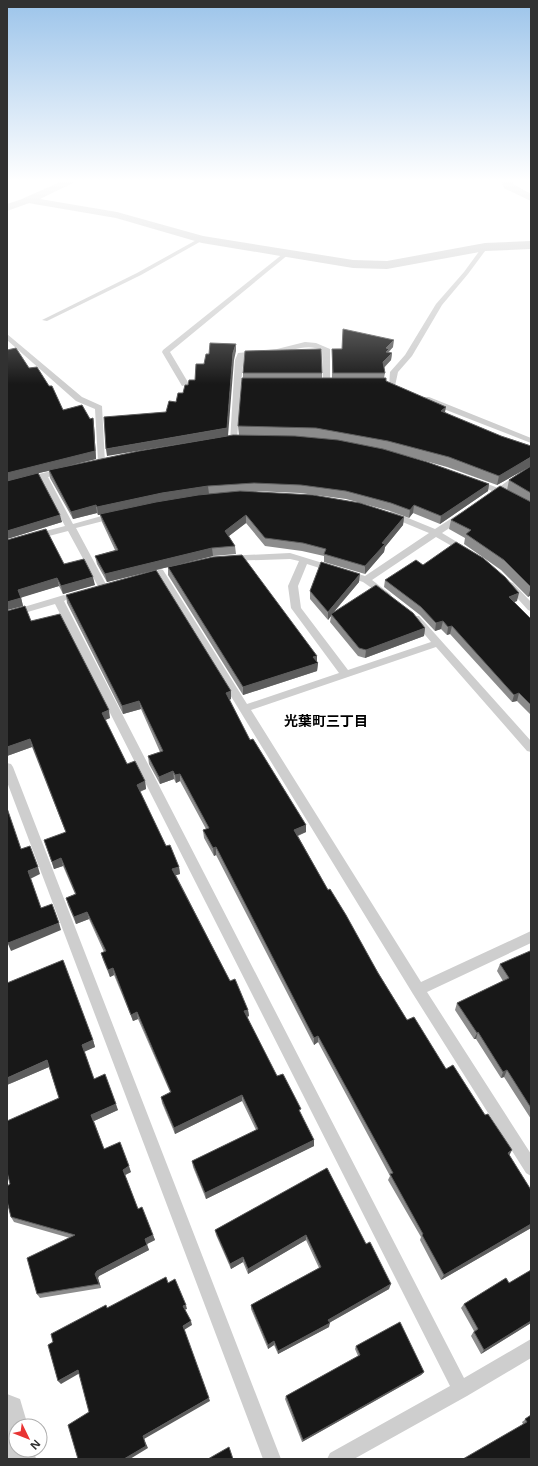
<svg xmlns="http://www.w3.org/2000/svg" width="538" height="1466" viewBox="0 0 538 1466" font-family="'Noto Sans','Noto Sans JP',sans-serif">
  <rect width="100%" height="100%" fill="#fff"/>
  <g fill="none" stroke-linecap="round" stroke-linejoin="round">
    <!-- service -->
    <path fill="#cecece" fill-rule="evenodd" d="M 200,238 L 205,239 L 141,275 L 47,321 L 42,320 L 137,273 Z
      M 483,246 L 488,247 L 468,274 L 442,305 L 412,356 L 398,372 L 395,386 L 389,386 L 390,372 L 405,355 L 436,304 L 464,272 Z
      M 284,253 L 289,254 L 170,352 L 189,384 L 182,386 L 162,352 L 163,350 Z
      M 7,334 L 82,397 L 102,406 L 105,463 L 102,463 L 98,461 L 95,409 L 76,401 L 7,340 Z
      M 305,342 L 316,343 L 330,349 L 330,386 L 323,384 L 322,350 C 306,343 293,351 276,353 C 265,355 254,356 244,357 L 241,382 L 256,382 L 260,384 L 256,386 L 241,386 L 237,439 L 230,441 L 235,360 L 238,353 L 277,349 Z
      M 423,397 L 429,397 L 531,438 L 531,443 L 423,401 Z
      M 528,466 L 531,466 L 531,472 L 504,491 L 531,505 L 531,512 L 499,494 L 491,496 L 490,494 L 492,491 L 471,482 L 475,479 L 498,488 Z
      M 63,468 L 67,471 L 66,473 L 48,477 L 73,524 L 116,512 L 120,515 L 119,517 L 76,528 L 108,588 L 106,590 L 100,590 L 68,531 L 7,547 L 7,541 L 65,526 L 40,479 L 7,488 L 7,482 Z
      M 391,511 L 435,529 L 460,513 L 466,513 L 466,517 L 442,533 L 472,551 L 467,554 L 464,553 L 436,537 L 372,580 L 389,593 L 391,595 L 386,598 L 363,582 L 307,564 L 298,586 L 301,608 L 348,670 L 431,642 L 411,618 L 413,616 L 419,616 L 531,741 L 531,752 L 527,751 L 436,647 L 251,710 L 421,982 L 531,931 L 531,943 L 427,992 L 531,1154 L 531,1176 L 526,1173 L 413,994 L 155,572 L 160,569 L 163,570 L 247,704 L 339,673 L 291,608 L 288,586 L 299,561 L 290,559 L 228,561 L 225,560 L 225,556 L 290,553 L 365,576 L 429,533 L 388,516 L 387,514 Z
      M 510,582 L 513,583 L 531,602 L 531,611 L 528,610 L 507,587 L 505,585 Z
      M 64,595 L 69,598 L 64,601 L 464,1378 L 531,1339 L 531,1358 L 467,1396 L 354,1459 L 327,1459 L 330,1453 L 450,1386 L 55,604 L 7,618 L 7,612 Z
      M 7,763 L 11,764 L 13,767 L 281,1459 L 263,1459 L 7,782 Z"/>
    <!-- minor -->
    <path fill="#cecece" fill-rule="evenodd" d="M 67,179 L 81,179 L 40,199 L 117,212 L 203,236 L 353,260 L 387,261 L 485,243 L 531,241 L 531,249 L 485,251 L 387,269 L 353,268 L 202,243 L 116,218 L 28,203 L 22,200 L 24,198 Z
      M 501,179 L 511,179 L 513,184 L 531,194 L 531,201 L 504,188 Z"/>
    <!-- tertiary -->
    <path fill="#cecece" fill-rule="evenodd" d="M 28,197 L 32,198 L 34,200 L 32,202 L 7,211 L 7,204 Z
      M 7,1394 L 20,1399 L 28,1426 L 16,1426 L 16,1450 L 34,1450 L 36,1459 L 7,1459 Z"/>
  </g>
  <!-- wall -->
  <path fill="#8c8c8c" d="M 393,347 L 389,352 L 392,353 L 391,360 L 384,368 L 385,373 L 384,378 L 386,381 L 445,412 L 531,466 L 497,485 L 447,467 L 396,453 L 489,484 L 488,491 L 440,524 L 413,513 L 409,518 L 390,511 L 346,499 L 300,493 L 252,491 L 404,517 L 403,525 L 385,547 L 384,552 L 365,574 L 324,562 L 324,556 L 302,551 L 265,546 L 246,523 L 229,536 L 235,546 L 236,554 L 213,556 L 107,582 L 97,564 L 95,556 L 115,550 L 102,522 L 100,515 L 98,515 L 97,513 L 73,519 L 50,478 L 49,471 L 38,473 L 62,522 L 7,539 L 7,481 L 27,476 L 29,368 L 49,386 L 63,410 L 90,419 L 93,418 L 94,426 L 96,459 L 58,468 L 239,435 L 238,426 L 243,378 L 243,373 L 322,373 L 322,378 L 332,378 L 332,349 Z
    M 531,466 L 531,595 L 528,597 L 501,570 L 464,544 L 465,538 L 449,529 L 451,520 L 507,490 L 509,480 Z
    M 7,540 L 64,564 L 95,585 L 63,594 L 59,586 L 21,597 L 23,606 L 7,610 Z
    M 423,565 L 517,601 L 514,602 L 531,619 L 531,715 L 517,701 L 512,702 L 450,634 L 447,635 L 441,629 L 435,631 L 420,615 L 384,587 L 385,580 Z
    M 168,567 L 317,656 L 317,662 L 318,663 L 317,671 L 243,695 L 168,575 Z
    M 359,582 L 334,612 L 425,628 L 424,636 L 365,658 L 358,656 L 330,622 L 331,616 L 328,620 L 310,599 L 310,591 Z
    M 66,595 L 231,691 L 231,699 L 229,700 L 250,740 L 306,825 L 306,832 L 298,836 L 328,890 L 407,1020 L 446,1069 L 509,1156 L 531,1190 L 531,1228 L 441,1280 L 420,1240 L 421,1237 L 388,1180 L 390,1176 L 318,1042 L 314,1045 L 216,855 L 214,856 L 204,838 L 203,830 L 206,829 L 180,781 L 176,783 L 174,779 L 160,784 L 149,764 L 148,756 L 160,752 L 141,709 L 123,714 L 67,603 Z
    M 31,621 L 110,718 L 105,720 L 127,764 L 145,781 L 146,789 L 140,792 L 166,846 L 179,867 L 180,874 L 176,875 L 230,981 L 248,1010 L 249,1016 L 247,1017 L 277,1076 L 301,1114 L 314,1146 L 206,1199 L 193,1167 L 192,1161 L 256,1130 L 242,1101 L 175,1134 L 162,1103 L 161,1097 L 170,1092 L 138,1019 L 133,1021 L 114,975 L 110,977 L 103,960 L 101,953 L 104,952 L 89,919 L 76,924 L 68,905 L 66,898 L 75,894 L 63,866 L 54,869 L 44,840 L 66,833 L 32,747 L 7,756 Z
    M 531,952 L 531,1119 L 504,1077 L 501,1078 L 476,1039 L 474,1039 L 455,1010 L 457,1003 L 503,981 L 497,971 L 500,964 Z
    M 93,1040 L 95,1047 L 84,1051 L 94,1079 L 118,1110 L 94,1121 L 104,1149 L 131,1172 L 125,1175 L 138,1209 L 153,1235 L 155,1240 L 147,1244 L 149,1250 L 99,1276 L 98,1278 L 101,1288 L 40,1298 L 37,1294 L 70,1238 L 14,1222 L 11,1217 L 10,1184 L 59,1098 L 49,1067 L 7,1085 Z
    M 327,1168 L 389,1289 L 329,1323 L 329,1327 L 278,1354 L 274,1345 L 268,1349 L 251,1309 L 251,1305 L 319,1268 L 306,1240 L 248,1274 L 243,1262 L 231,1269 L 216,1235 L 215,1230 Z
    M 531,1270 L 531,1323 L 481,1354 L 471,1336 L 474,1331 L 461,1308 L 464,1304 L 509,1283 Z
    M 356,1346 L 424,1372 L 421,1375 L 302,1442 L 285,1399 L 286,1396 L 358,1356 L 355,1349 Z
    M 531,1415 L 531,1459 L 523,1424 L 522,1422 Z"/>
  <!-- shaded-wall -->
  <path fill="#5d5d5d" d="M 394,340 L 393,347 L 388,352 L 388,356 L 386,348 Z
    M 236,344 L 236,351 L 234,360 L 228,436 L 107,456 L 106,449 L 227,428 L 233,353 Z
    M 392,353 L 391,360 L 382,369 L 383,362 Z
    M 446,407 L 444,417 L 441,411 Z
    M 93,418 L 94,426 L 96,459 L 7,481 L 7,473 Z
    M 531,457 L 531,466 L 497,485 L 499,476 Z
    M 489,484 L 488,491 L 440,524 L 441,516 Z
    M 208,486 L 209,494 L 163,501 L 98,515 L 97,507 L 162,493 Z
    M 96,505 L 97,513 L 73,519 L 71,512 Z
    M 414,505 L 413,513 L 409,518 L 410,510 Z
    M 60,515 L 62,522 L 7,539 L 7,531 Z
    M 246,515 L 246,523 L 225,539 L 225,531 Z
    M 404,517 L 403,525 L 385,547 L 384,552 L 365,574 L 365,566 L 382,543 Z
    M 212,548 L 213,556 L 107,582 L 105,574 Z
    M 360,574 L 359,582 L 331,615 L 331,614 L 331,616 L 328,620 L 328,612 Z
    M 93,577 L 95,585 L 63,594 L 61,586 Z
    M 57,578 L 59,586 L 20,598 L 18,590 Z
    M 531,587 L 531,595 L 528,597 Z
    M 519,593 L 517,601 L 507,605 L 509,597 Z
    M 21,598 L 23,606 L 7,610 L 7,602 Z
    M 443,621 L 441,629 L 435,631 L 436,623 Z
    M 452,626 L 450,634 L 447,635 L 448,627 Z
    M 425,628 L 424,636 L 365,658 L 366,650 Z
    M 317,656 L 317,664 L 313,657 Z
    M 318,663 L 317,671 L 243,695 L 243,687 Z
    M 231,691 L 231,699 L 226,701 L 226,693 Z
    M 519,693 L 517,701 L 512,702 L 514,695 Z
    M 139,701 L 141,709 L 123,714 L 122,706 Z
    M 109,710 L 110,718 L 103,721 L 102,713 Z
    M 30,739 L 32,747 L 7,756 L 7,747 Z
    M 173,771 L 174,779 L 160,784 L 159,777 Z
    M 180,774 L 180,781 L 176,783 L 175,775 Z
    M 145,781 L 146,789 L 138,792 L 137,785 Z
    M 306,825 L 306,832 L 294,837 L 294,830 Z
    M 216,847 L 216,855 L 214,856 L 213,848 Z
    M 61,858 L 63,866 L 54,869 L 52,862 Z
    M 38,867 L 40,874 L 30,879 L 28,871 Z
    M 179,867 L 180,874 L 173,876 L 172,869 Z
    M 87,912 L 89,919 L 76,924 L 74,917 Z
    M 59,923 L 61,930 L 11,951 L 8,944 L 7,944 L 7,940 Z
    M 113,968 L 114,975 L 110,977 L 108,970 Z
    M 248,1010 L 249,1016 L 244,1018 L 244,1011 Z
    M 137,1012 L 138,1019 L 133,1021 L 131,1015 Z
    M 478,1032 L 476,1039 L 474,1039 L 477,1033 Z
    M 318,1036 L 318,1042 L 314,1045 L 314,1038 Z
    M 93,1040 L 95,1047 L 84,1052 L 82,1045 Z
    M 47,1060 L 49,1067 L 7,1085 L 7,1078 Z
    M 507,1070 L 504,1077 L 501,1078 L 503,1072 Z
    M 242,1095 L 242,1101 L 175,1134 L 174,1128 Z
    M 116,1104 L 118,1110 L 94,1121 L 91,1115 Z
    M 314,1140 L 314,1146 L 206,1199 L 205,1193 Z
    M 512,1150 L 509,1156 L 508,1153 Z
    M 129,1166 L 131,1172 L 125,1175 L 123,1170 Z
    M 531,1224 L 531,1228 L 441,1280 L 444,1275 Z
    M 153,1235 L 155,1240 L 147,1244 L 145,1239 Z
    M 306,1235 L 306,1240 L 248,1274 L 248,1269 Z
    M 147,1245 L 149,1250 L 99,1276 L 98,1278 L 101,1288 L 99,1284 L 95,1274 L 97,1271 Z
    M 243,1257 L 243,1262 L 231,1269 L 230,1264 Z
    M 391,1284 L 389,1289 L 327,1324 L 328,1320 Z
    M 186,1305 L 187,1309 L 184,1310 L 183,1306 Z
    M 191,1321 L 192,1325 L 184,1330 L 183,1326 Z
    M 531,1321 L 531,1323 L 481,1354 L 484,1350 Z
    M 330,1323 L 329,1327 L 278,1354 L 278,1351 Z
    M 274,1341 L 274,1345 L 268,1349 L 268,1345 Z
    M 78,1370 L 80,1373 L 61,1384 L 58,1381 Z
    M 424,1372 L 421,1375 L 302,1442 L 303,1440 Z
    M 209,1398 L 210,1401 L 144,1439 L 148,1448 L 130,1459 L 124,1459 L 143,1436 Z"/>
  <!-- building -->
  <path fill="#181818" stroke="#5d5d5d" d="M 343,329 L 394,340 L 386,348 L 389,349 L 386,352 L 392,353 L 383,362 L 385,373 L 333,373 L 332,349 L 342,349 Z
    M 210,343 L 236,344 L 233,353 L 227,428 L 106,449 L 104,417 L 166,412 L 169,401 L 176,402 L 178,393 L 183,393 L 185,385 L 188,385 L 189,380 L 195,380 L 196,364 L 204,364 L 206,354 L 209,354 Z
    M 16,348 L 29,368 L 37,367 L 49,386 L 52,386 L 63,410 L 82,405 L 90,419 L 93,418 L 95,451 L 7,473 L 7,350 Z
    M 321,349 L 322,373 L 243,373 L 245,351 Z
    M 242,378 L 386,378 L 386,381 L 446,407 L 441,411 L 501,436 L 531,446 L 531,457 L 499,476 L 449,457 L 388,441 L 316,428 L 238,426 Z
    M 233,435 L 295,436 L 338,440 L 383,449 L 427,462 L 489,484 L 441,516 L 414,505 L 410,510 L 391,503 L 346,491 L 301,485 L 254,483 L 208,486 L 162,493 L 97,507 L 96,505 L 71,512 L 49,470 L 139,451 Z
    M 531,466 L 531,493 L 509,480 Z
    M 38,473 L 60,515 L 7,531 L 7,481 Z
    M 500,486 L 531,502 L 531,587 L 504,560 L 466,534 L 471,530 L 451,520 Z
    M 240,491 L 313,495 L 360,503 L 404,517 L 382,543 L 385,544 L 365,566 L 324,554 L 326,549 L 303,543 L 265,538 L 246,515 L 225,531 L 235,546 L 212,548 L 105,574 L 95,556 L 118,550 L 100,514 L 156,502 L 198,495 Z
    M 46,529 L 64,564 L 84,559 L 93,577 L 61,586 L 57,578 L 18,590 L 21,598 L 7,602 L 7,540 Z
    M 456,542 L 483,558 L 505,577 L 519,593 L 509,597 L 531,619 L 531,705 L 519,693 L 514,695 L 452,626 L 448,627 L 443,621 L 436,623 L 421,607 L 385,580 L 416,560 L 423,565 Z
    M 242,555 L 317,656 L 313,657 L 318,663 L 243,687 L 168,567 L 213,557 Z
    M 321,562 L 360,574 L 328,612 L 310,591 Z
    M 156,570 L 231,691 L 226,693 L 250,740 L 253,739 L 306,825 L 294,830 L 328,890 L 330,889 L 346,915 L 378,973 L 407,1020 L 414,1017 L 446,1069 L 453,1065 L 485,1115 L 488,1114 L 512,1150 L 508,1153 L 531,1190 L 531,1224 L 444,1275 L 422,1235 L 423,1234 L 390,1174 L 393,1173 L 318,1036 L 314,1038 L 216,847 L 213,848 L 203,830 L 209,828 L 180,774 L 175,775 L 173,771 L 159,777 L 148,756 L 163,751 L 139,701 L 122,706 L 66,595 Z
    M 376,585 L 413,613 L 425,628 L 366,650 L 359,648 L 331,614 Z
    M 25,606 L 31,621 L 60,614 L 109,710 L 102,713 L 127,764 L 135,761 L 145,781 L 137,785 L 166,846 L 170,845 L 179,867 L 172,869 L 230,981 L 235,979 L 248,1010 L 244,1011 L 277,1076 L 283,1074 L 301,1109 L 299,1110 L 314,1140 L 205,1193 L 192,1161 L 258,1129 L 242,1095 L 174,1128 L 161,1097 L 171,1092 L 137,1012 L 131,1015 L 113,968 L 108,970 L 101,953 L 106,951 L 87,912 L 74,917 L 66,898 L 76,894 L 61,858 L 52,862 L 44,840 L 66,832 L 30,739 L 7,747 L 7,611 Z
    M 7,808 L 21,849 L 30,846 L 38,867 L 28,871 L 41,908 L 52,904 L 59,923 L 8,943 L 7,941 Z
    M 530,951 L 531,952 L 531,1108 L 507,1070 L 503,1072 L 478,1032 L 477,1033 L 457,1003 L 509,978 L 500,964 Z
    M 63,960 L 93,1040 L 82,1045 L 94,1079 L 105,1074 L 116,1104 L 91,1115 L 104,1149 L 120,1142 L 129,1166 L 123,1170 L 138,1209 L 142,1207 L 153,1235 L 145,1239 L 147,1245 L 97,1271 L 95,1274 L 99,1284 L 37,1294 L 27,1258 L 75,1235 L 11,1217 L 7,1201 L 7,1186 L 10,1184 L 7,1172 L 7,1121 L 59,1098 L 47,1060 L 7,1078 L 7,983 Z
    M 327,1168 L 366,1244 L 370,1242 L 391,1284 L 328,1320 L 330,1323 L 278,1351 L 274,1341 L 268,1345 L 251,1305 L 321,1267 L 306,1235 L 248,1269 L 243,1257 L 230,1264 L 215,1230 Z
    M 531,1270 L 531,1321 L 484,1350 L 474,1332 L 478,1329 L 464,1304 L 506,1278 L 509,1283 Z
    M 166,1277 L 168,1283 L 175,1279 L 186,1305 L 183,1306 L 191,1321 L 183,1326 L 209,1398 L 143,1436 L 146,1446 L 124,1459 L 78,1459 L 68,1425 L 89,1412 L 78,1370 L 58,1381 L 48,1345 L 53,1342 L 51,1334 L 106,1305 L 107,1308 Z
    M 400,1322 L 424,1372 L 303,1440 L 286,1396 L 360,1355 L 356,1346 Z
    M 531,1415 L 531,1459 L 463,1459 L 527,1422 L 525,1419 Z
    M 229,1447 L 233,1459 L 208,1459 Z"/>
  <!-- sky -->
  <linearGradient id="sky" x2="0" y2="1"><stop stop-color="#9cc4ea"/><stop offset="0.47" stop-color="#fff"/><stop offset="1" stop-color="#fff" stop-opacity="0"/></linearGradient>
  <rect width="538" height="384" fill="url(#sky)"/>
  <g text-anchor="middle" dominant-baseline="central" stroke-width="4" stroke-linejoin="round" paint-order="stroke">
    <!-- neighbourhood labels -->
    <g font-size="14" font-weight="bold" fill="#000" stroke="#fff">
      <text x="326" y="720">光葉町三丁目</text>
    </g>
  </g>
  <!-- border -->
  <rect width="538" height="1466" fill="none" stroke="#313131" stroke-width="16"/>
  <!-- north arrow -->
  <g transform="translate(28 1438) rotate(133)"><circle r="19" fill="#ffffff" stroke="#adadad"/>
  <path d="M0-3L7 15L0 10L-7 15Z" fill="#e83433"/>
  <text y="-6" font-size="11" font-weight="bold" text-anchor="middle" fill="#313131">N</text>
  </g>
</svg>
